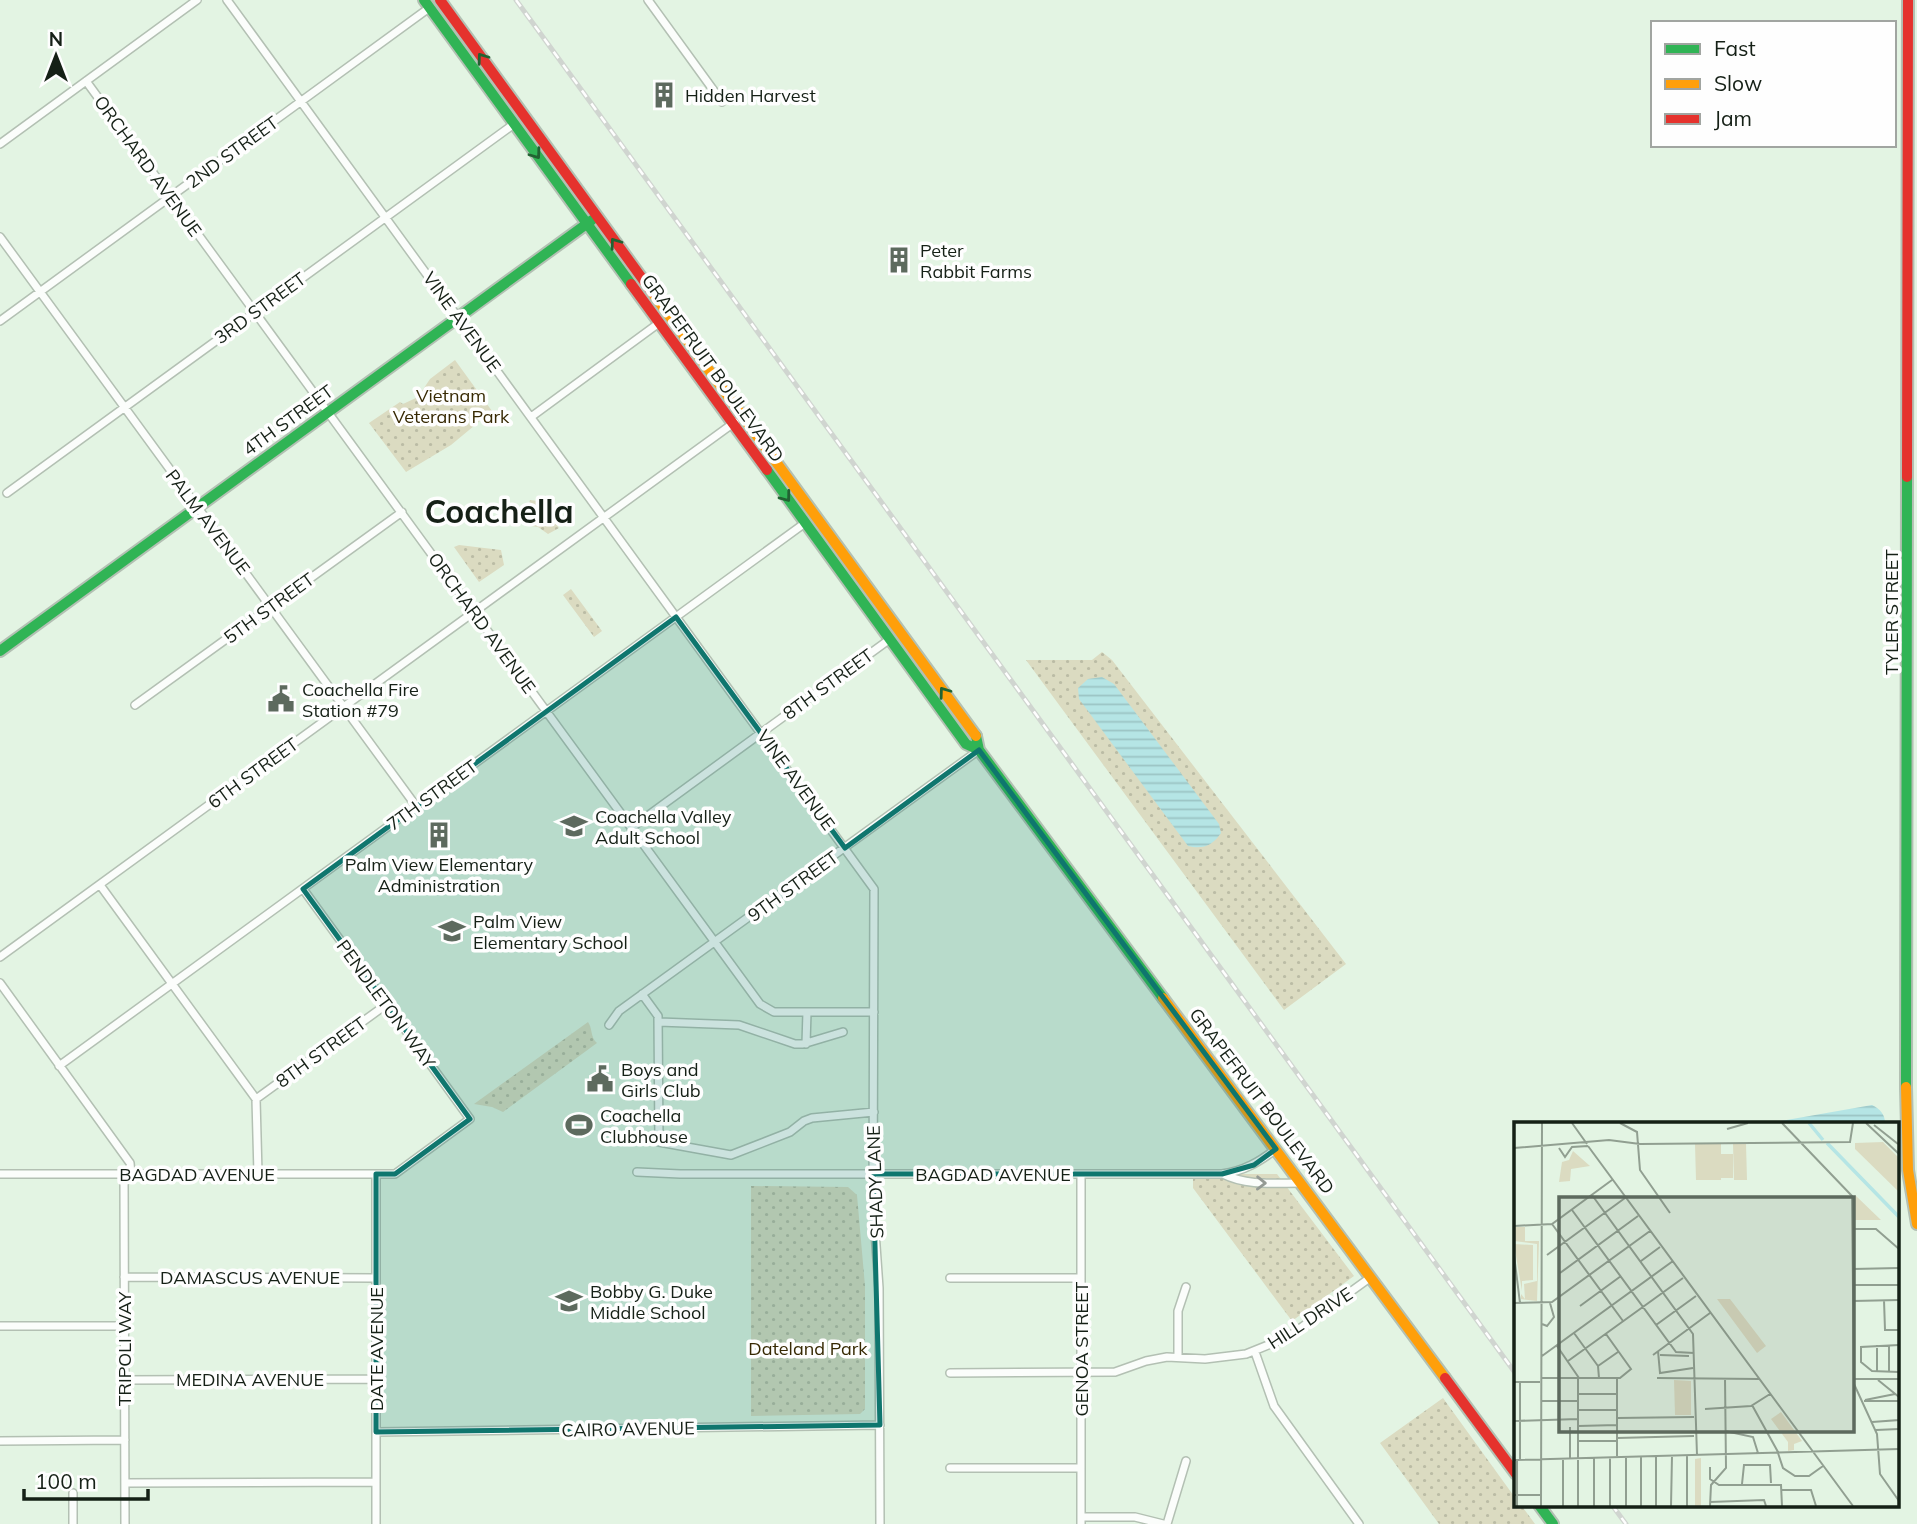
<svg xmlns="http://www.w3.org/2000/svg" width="1917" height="1524" viewBox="0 0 1917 1524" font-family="Mulish,sans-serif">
  <defs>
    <pattern id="grass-dots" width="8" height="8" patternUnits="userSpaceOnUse" patternTransform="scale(1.75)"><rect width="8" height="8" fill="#dbdbc1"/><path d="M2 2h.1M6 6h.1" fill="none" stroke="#bbbca5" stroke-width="1.8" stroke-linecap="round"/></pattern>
    <pattern id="water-rules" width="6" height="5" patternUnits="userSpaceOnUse" patternTransform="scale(1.75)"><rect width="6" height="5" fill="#b5e5e5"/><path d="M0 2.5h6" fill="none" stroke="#9bc4c4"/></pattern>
  </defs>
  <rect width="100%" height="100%" fill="#e3f4e3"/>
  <!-- grass -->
  <path fill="url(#grass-dots)" d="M 455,360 L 492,411 L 451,445 L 406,472 L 369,423 L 400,402 L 403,404 L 418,397 L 430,379 Z
    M 545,496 L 552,508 L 550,515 L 559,528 L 548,534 L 538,527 L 526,525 L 530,500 L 538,501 Z
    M 459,545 L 501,550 L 504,565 L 479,582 L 454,547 Z
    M 571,589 L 602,631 L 594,637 L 563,595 Z
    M 1102,652 L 1112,660 L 1346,964 L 1284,1010 L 1026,660 L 1092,660 Z
    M 588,1022 C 593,1029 590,1037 597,1043 L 503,1112 L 492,1107 L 474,1104 Z
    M 1193,1174 L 1277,1174 L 1354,1276 L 1292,1321 L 1193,1188 Z
    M 751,1186 L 848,1187 L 857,1195 L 865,1286 L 865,1409 L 860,1414 L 751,1416 Z
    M 1443,1398 L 1516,1499 L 1516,1505 L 1521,1505 L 1535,1524 L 1439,1524 L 1380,1443 Z"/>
  <!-- water -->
  <path fill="url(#water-rules)" d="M 1102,677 L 1114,684 L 1219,824 L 1221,833 C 1213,845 1203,850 1188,846 L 1079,699 L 1078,688 L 1088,679 Z
    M 1872,1105 C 1880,1109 1885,1114 1885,1123 L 1770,1123 Z"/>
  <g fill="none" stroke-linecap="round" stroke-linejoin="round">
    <!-- street casing -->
    <g stroke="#b3c0b3" stroke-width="10">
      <path id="street" d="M 227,0 L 874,889 L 873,1203 L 879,1288 L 880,1524
        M 648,0 L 722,102
        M 86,81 L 760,1004 L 774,1012 L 874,1012
        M 0,144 L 197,0
        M 0,237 L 416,806
        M 0,321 L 429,8
        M 531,417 L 659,323
        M 7,493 L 514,124
        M 135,705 L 402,512
        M 631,828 L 890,639
        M 100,885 L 256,1099 L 258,1174
        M 0,957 L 735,422
        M 0,983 L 130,1163 L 131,1174
        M 642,994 L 658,1016 L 659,1142 L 731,1155 L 790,1132 L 804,1121 L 812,1118 L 874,1112
        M 659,1022 L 739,1025 L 795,1044 L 803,1044 L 843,1032
        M 609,1025 L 619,1011 L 979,750
        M 806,1044 L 807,1012
        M 59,1066 L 805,523
        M 256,1099 L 387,1004
        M 637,1172 L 680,1174 L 1222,1174 C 1244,1171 1259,1162 1276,1149
        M 0,1174 L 395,1174 L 470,1119 L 303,889
        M 124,1174 L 125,1524
        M 376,1174 L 376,1524
        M 1081,1174 L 1081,1524
        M 1223,1174 C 1247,1186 1274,1183 1300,1183
        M 124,1277 L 376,1278
        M 950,1278 L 1081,1278
        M 0,1326 L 124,1326
        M 1255,1352 L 1274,1406 L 1359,1524
        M 1178,1357 L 1178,1311 L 1186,1287
        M 950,1373 L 1115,1372 L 1146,1361 L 1167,1357 L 1205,1359 L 1246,1354 L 1288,1337 L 1371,1277
        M 124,1380 L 376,1379
        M 376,1432 L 880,1425
        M 0,1441 L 125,1440
        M 950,1468 L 1081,1468
        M 125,1483 L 376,1482
        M 1081,1517 L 1135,1517 L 1163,1524
        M 73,1524 L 73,1493
        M 1167,1524 L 1186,1461"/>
    </g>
    <!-- fast casing -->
    <g stroke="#b3c0b3" stroke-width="14">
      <path id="fast" d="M 424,0 L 631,284
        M 767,470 L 966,744 L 979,750
        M 0,651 L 592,220
        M 976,736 L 979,750 L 1163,998
        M 1906,1087 L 1907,477
        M 1539,1505 L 1553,1524"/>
    </g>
    <!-- slow casing -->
    <g stroke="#b3c0b3" stroke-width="14">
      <path id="slow" d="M 652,292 L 976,736
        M 1163,998 L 1445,1378
        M 1906,1087 L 1908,1170 L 1917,1224"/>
    </g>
    <!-- jam casing -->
    <g stroke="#b3c0b3" stroke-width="14">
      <path id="jam" d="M 440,0 L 652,292
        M 631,284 L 767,470
        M 1907,477 L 1908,0
        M 1445,1378 L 1516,1474"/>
    </g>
    <!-- street -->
    <use href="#street" stroke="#fbfdfb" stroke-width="7"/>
    <!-- fast -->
    <use href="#fast" stroke="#30b455" stroke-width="10"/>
    <!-- slow -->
    <use href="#slow" stroke="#ff9f0a" stroke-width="10"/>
    <!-- jam -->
    <use href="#jam" stroke="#e5322d" stroke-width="10"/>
    <!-- rail casing -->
    <g stroke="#d0d5d0" stroke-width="5">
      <path id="rail" d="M 516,0 L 1516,1374
        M 1612,1505 L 1626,1524"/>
    </g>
    <!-- rail -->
    <use href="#rail" stroke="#fefefe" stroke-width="2.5" stroke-dasharray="8" stroke-linecap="butt"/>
  </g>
  <!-- one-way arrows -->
  <defs><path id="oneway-chevron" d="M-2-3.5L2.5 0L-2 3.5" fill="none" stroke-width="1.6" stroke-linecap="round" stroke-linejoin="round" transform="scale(1.75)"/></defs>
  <g stroke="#216332">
    <use href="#oneway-chevron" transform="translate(482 58) rotate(-126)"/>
    <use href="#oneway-chevron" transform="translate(536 154) rotate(54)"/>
    <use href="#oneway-chevron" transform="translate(615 243) rotate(-126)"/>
    <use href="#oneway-chevron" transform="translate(786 497) rotate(53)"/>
    <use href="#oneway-chevron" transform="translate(944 692) rotate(-126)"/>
  </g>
  <use stroke="#949a94" href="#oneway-chevron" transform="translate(1261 1183) rotate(1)"/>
  <!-- marked area -->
  <path fill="#0f766e" fill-opacity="0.2" stroke="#0f766e" stroke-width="5" stroke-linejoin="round" d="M 676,617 L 845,848 L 979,750 L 1276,1149 L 1254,1165 L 1222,1174 L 873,1174 L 880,1425 L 376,1432 L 376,1174 L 395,1174 L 470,1119 L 303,889 Z"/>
  <!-- icons -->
  <defs>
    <g id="building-bare" transform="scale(2.1)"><path d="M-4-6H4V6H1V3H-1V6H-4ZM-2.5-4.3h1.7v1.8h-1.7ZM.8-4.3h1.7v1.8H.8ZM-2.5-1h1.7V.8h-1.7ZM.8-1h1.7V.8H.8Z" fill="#5d6a5e" stroke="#fefefe" stroke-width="2.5" paint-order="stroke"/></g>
    <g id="civic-bare" transform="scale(2.1)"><path d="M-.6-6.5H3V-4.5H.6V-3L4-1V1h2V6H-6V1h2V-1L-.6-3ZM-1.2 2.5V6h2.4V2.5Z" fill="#5d6a5e" stroke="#fefefe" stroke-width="2.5" paint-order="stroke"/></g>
    <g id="school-bare" transform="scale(2.1)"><path d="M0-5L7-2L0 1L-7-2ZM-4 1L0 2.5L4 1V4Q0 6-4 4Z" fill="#5d6a5e" stroke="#fefefe" stroke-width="2.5" paint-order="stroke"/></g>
    <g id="stadium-bare" transform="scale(2.1)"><path d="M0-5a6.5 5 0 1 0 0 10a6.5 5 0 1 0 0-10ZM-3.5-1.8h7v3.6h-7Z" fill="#5d6a5e" stroke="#fefefe" stroke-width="2.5" paint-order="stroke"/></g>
  </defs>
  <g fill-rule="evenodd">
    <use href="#building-bare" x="664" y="95"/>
    <use href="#building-bare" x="899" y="260"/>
    <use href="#civic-bare" x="281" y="699"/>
    <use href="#school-bare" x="574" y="826"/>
    <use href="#building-bare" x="439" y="835"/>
    <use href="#school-bare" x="452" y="931"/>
    <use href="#civic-bare" x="600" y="1079"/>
    <use href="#stadium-bare" x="579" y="1125"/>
    <use href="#school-bare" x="569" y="1301"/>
  </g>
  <g text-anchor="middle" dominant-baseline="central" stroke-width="7" stroke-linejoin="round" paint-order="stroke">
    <!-- poi labels -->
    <g font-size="18" fill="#152016" stroke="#fefefe" text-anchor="start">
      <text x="685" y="95">Hidden Harvest</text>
      <text x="920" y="250">Peter<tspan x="920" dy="21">Rabbit Farms</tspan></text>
      <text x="302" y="689">Coachella Fire<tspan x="302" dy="21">Station #79</tspan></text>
      <text x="595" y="816">Coachella Valley<tspan x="595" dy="21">Adult School</tspan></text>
      <text x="439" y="864" text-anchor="middle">Palm View Elementary<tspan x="439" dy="21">Administration</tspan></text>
      <text x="473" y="921">Palm View<tspan x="473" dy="21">Elementary School</tspan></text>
      <text x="621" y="1069">Boys and<tspan x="621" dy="21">Girls Club</tspan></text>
      <text x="600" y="1115">Coachella<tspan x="600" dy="21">Clubhouse</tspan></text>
      <text x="590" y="1291">Bobby G. Duke<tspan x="590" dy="21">Middle School</tspan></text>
    </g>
    <!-- street labels -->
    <g font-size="18" fill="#152016" stroke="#fefefe">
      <text transform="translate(232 152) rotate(-36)">2ND STREET</text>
      <text transform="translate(148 166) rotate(54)">ORCHARD AVENUE</text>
      <text transform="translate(260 308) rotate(-36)">3RD STREET</text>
      <text transform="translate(462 322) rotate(54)">VINE AVENUE</text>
      <text transform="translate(713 368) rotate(54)">GRAPEFRUIT BOULEVARD</text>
      <text transform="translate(288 420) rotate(-36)">4TH STREET</text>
      <text transform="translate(208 522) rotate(53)">PALM AVENUE</text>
      <text transform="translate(269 608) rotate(-36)">5TH STREET</text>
      <text transform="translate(1891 612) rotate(-90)">TYLER STREET</text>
      <text transform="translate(482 623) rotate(54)">ORCHARD AVENUE</text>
      <text transform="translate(828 684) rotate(-36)">8TH STREET</text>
      <text transform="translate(253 773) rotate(-36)">6TH STREET</text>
      <text transform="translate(796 780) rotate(54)">VINE AVENUE</text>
      <text transform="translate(432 795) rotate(-36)">7TH STREET</text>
      <text transform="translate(793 886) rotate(-36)">9TH STREET</text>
      <text transform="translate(386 1004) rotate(54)">PENDLETON WAY</text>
      <text transform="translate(321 1052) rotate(-36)">8TH STREET</text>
      <text transform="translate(1262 1101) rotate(53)">GRAPEFRUIT BOULEVARD</text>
      <text x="197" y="1174">BAGDAD AVENUE</text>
      <text x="993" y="1174">BAGDAD AVENUE</text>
      <text transform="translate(875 1182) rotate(-92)">SHADY LANE</text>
      <text x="250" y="1277">DAMASCUS AVENUE</text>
      <text transform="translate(1310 1318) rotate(-33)">HILL DRIVE</text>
      <text transform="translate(124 1349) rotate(-90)">TRIPOLI WAY</text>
      <text transform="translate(376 1349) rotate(-90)">DATE AVENUE</text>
      <text transform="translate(1081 1349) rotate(-90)">GENOA STREET</text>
      <text x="250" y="1379">MEDINA AVENUE</text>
      <text transform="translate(628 1429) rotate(-1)">CAIRO AVENUE</text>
    </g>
    <!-- park labels -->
    <g font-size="18" fill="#372903" stroke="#fefefe">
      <text x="451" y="395">Vietnam<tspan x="451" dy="21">Veterans Park</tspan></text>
      <text x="808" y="1348">Dateland Park</text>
    </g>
    <!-- town labels -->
    <g font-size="32" font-weight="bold" fill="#152016" stroke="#fefefe">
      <text x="499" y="511">Coachella</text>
    </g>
  </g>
  <!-- overview -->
  <g transform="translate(1514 1122)">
    <rect width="385" height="385" fill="#e3f4e3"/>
    <path d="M 369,20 L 385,36 L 385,70 L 341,27 L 341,21 ZM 181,22 L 207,22 L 207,58 L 182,58 ZM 219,22 L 232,22 L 233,58 L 220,58 ZM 59,29 L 76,44 L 57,47 L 56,59 L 45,60 L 48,40 L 55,38 ZM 341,73 L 367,98 L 341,98 ZM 0,105 L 11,105 L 11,119 L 25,119 L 23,179 L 7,177 L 7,172 L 11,177 L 10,162 L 23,159 L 23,122 L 0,119 ZM 0,122 L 19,123 L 19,158 L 8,159 L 8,169 ZM 203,177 L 216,177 L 252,224 L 243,231 ZM 160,258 L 177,259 L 177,293 L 161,293 ZM 267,290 L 288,319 L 280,322 L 280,328 L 274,329 L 274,320 L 257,297 ZM 187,336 L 187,384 L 181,384 L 181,337 Z" fill="#dbdbc1"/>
    <path d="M 207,32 L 219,32 L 219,56 L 207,56 Z" fill="#dbdbc1"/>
    <path fill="none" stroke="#b5e5e5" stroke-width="3.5" d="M 295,1 L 309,18M 313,21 L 385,95"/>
    <path fill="none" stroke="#919f91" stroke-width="2" d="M 58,1 L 73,22M 106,1 L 123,10 L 126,48 L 156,91M 268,1 L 338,74 L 340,262 L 363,312 L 366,352 L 385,379M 352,1 L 385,32M 360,3 L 384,22M 213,7 L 234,1M 74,24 L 339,384M 0,26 L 95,18 L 126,22 L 336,20 L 339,1M 45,26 L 51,35 L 58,25 L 74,24M 78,73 L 179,212 L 183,333M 58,88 L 162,230 L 180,231M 38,102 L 109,199M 0,104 L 38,102 L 98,58M 339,107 L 362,107 L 385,127M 0,133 L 6,181M 33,133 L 111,76M 127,139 L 146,125M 339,147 L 385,146M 46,151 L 124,94M 339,163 L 385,163M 370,178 L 371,208 L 385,208M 339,179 L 385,178M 0,181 L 38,180 L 136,109M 66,184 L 107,154M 28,202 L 33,204 L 40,195 L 36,181M 142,203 L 182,174M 60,211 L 84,244 L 85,256M 363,223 L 363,249M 375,223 L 375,250M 385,223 L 347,225 L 347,240 L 358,249 L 385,250M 43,224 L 65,256M 144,229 L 146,251 L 179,246M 139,233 L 196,191M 146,233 L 175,234M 28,234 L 159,139M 54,239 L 169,156M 84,244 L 104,230M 28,256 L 106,256 L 117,247 L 92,212M 64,256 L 64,384M 103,256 L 103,334M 143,256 L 245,257M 339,257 L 385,257M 364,258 L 385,275M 0,260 L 26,260M 64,272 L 103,272M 351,278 L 381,272M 28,279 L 64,279M 350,279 L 385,279 L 385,298 L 358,300M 238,283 L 264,330M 191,287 L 237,284 L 256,272M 64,288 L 103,288M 103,296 L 180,295M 0,299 L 64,297M 64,304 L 103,303M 362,308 L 385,307M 211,309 L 239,315 L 244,331M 103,316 L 180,314M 64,319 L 103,319M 264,331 L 269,346 L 281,354 L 295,354 L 309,344M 56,337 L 56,305M 0,338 L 385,327M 3,338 L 3,384M 6,338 L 6,260M 196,345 L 196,357 L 205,363 L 267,363 L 268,384M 228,362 L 230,343 L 256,343 L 257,361M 268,368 L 297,368 L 302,384M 0,373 L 26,373M 196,380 L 250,378 L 252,384M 27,384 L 28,1M 49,384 L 49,337M 80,384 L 80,336M 96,384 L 96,336M 112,384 L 112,335M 127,384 L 127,335M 142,384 L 142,335M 157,384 L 158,334M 173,384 L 173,334M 196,384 L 197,363 L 212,346 L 211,256"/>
    <path fill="#5d6a5e" fill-opacity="0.15" stroke="#5d6a5e" stroke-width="3.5" d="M 45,75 L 340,75 L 340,310 L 45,310 Z"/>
    <rect width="385" height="385" fill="none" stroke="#152016" stroke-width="3.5"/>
  </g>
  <!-- legend -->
  <rect x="1651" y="21" width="245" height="126" fill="#fefefe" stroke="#a1a5a1" stroke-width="2"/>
  <rect x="1665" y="44" width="35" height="10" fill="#30b455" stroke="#a1a5a1" stroke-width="2"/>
  <text x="1714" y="56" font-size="21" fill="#152016">Fast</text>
  <rect x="1665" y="79" width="35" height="10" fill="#ff9f0a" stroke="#a1a5a1" stroke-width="2"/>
  <text x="1714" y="91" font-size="21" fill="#152016">Slow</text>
  <rect x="1665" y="114" width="35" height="10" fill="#e5322d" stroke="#a1a5a1" stroke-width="2"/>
  <text x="1714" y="126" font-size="21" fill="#152016">Jam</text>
  <!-- north arrow -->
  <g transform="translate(56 56)" stroke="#fefefe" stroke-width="5" paint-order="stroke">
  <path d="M0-5L12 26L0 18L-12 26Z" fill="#152016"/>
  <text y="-10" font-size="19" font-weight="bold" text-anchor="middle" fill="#152016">N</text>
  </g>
  <!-- scale -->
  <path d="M24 1489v10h124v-10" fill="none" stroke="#152016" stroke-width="3.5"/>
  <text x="35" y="1489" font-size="21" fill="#152016" stroke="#fefefe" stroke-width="5" paint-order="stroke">100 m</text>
</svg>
